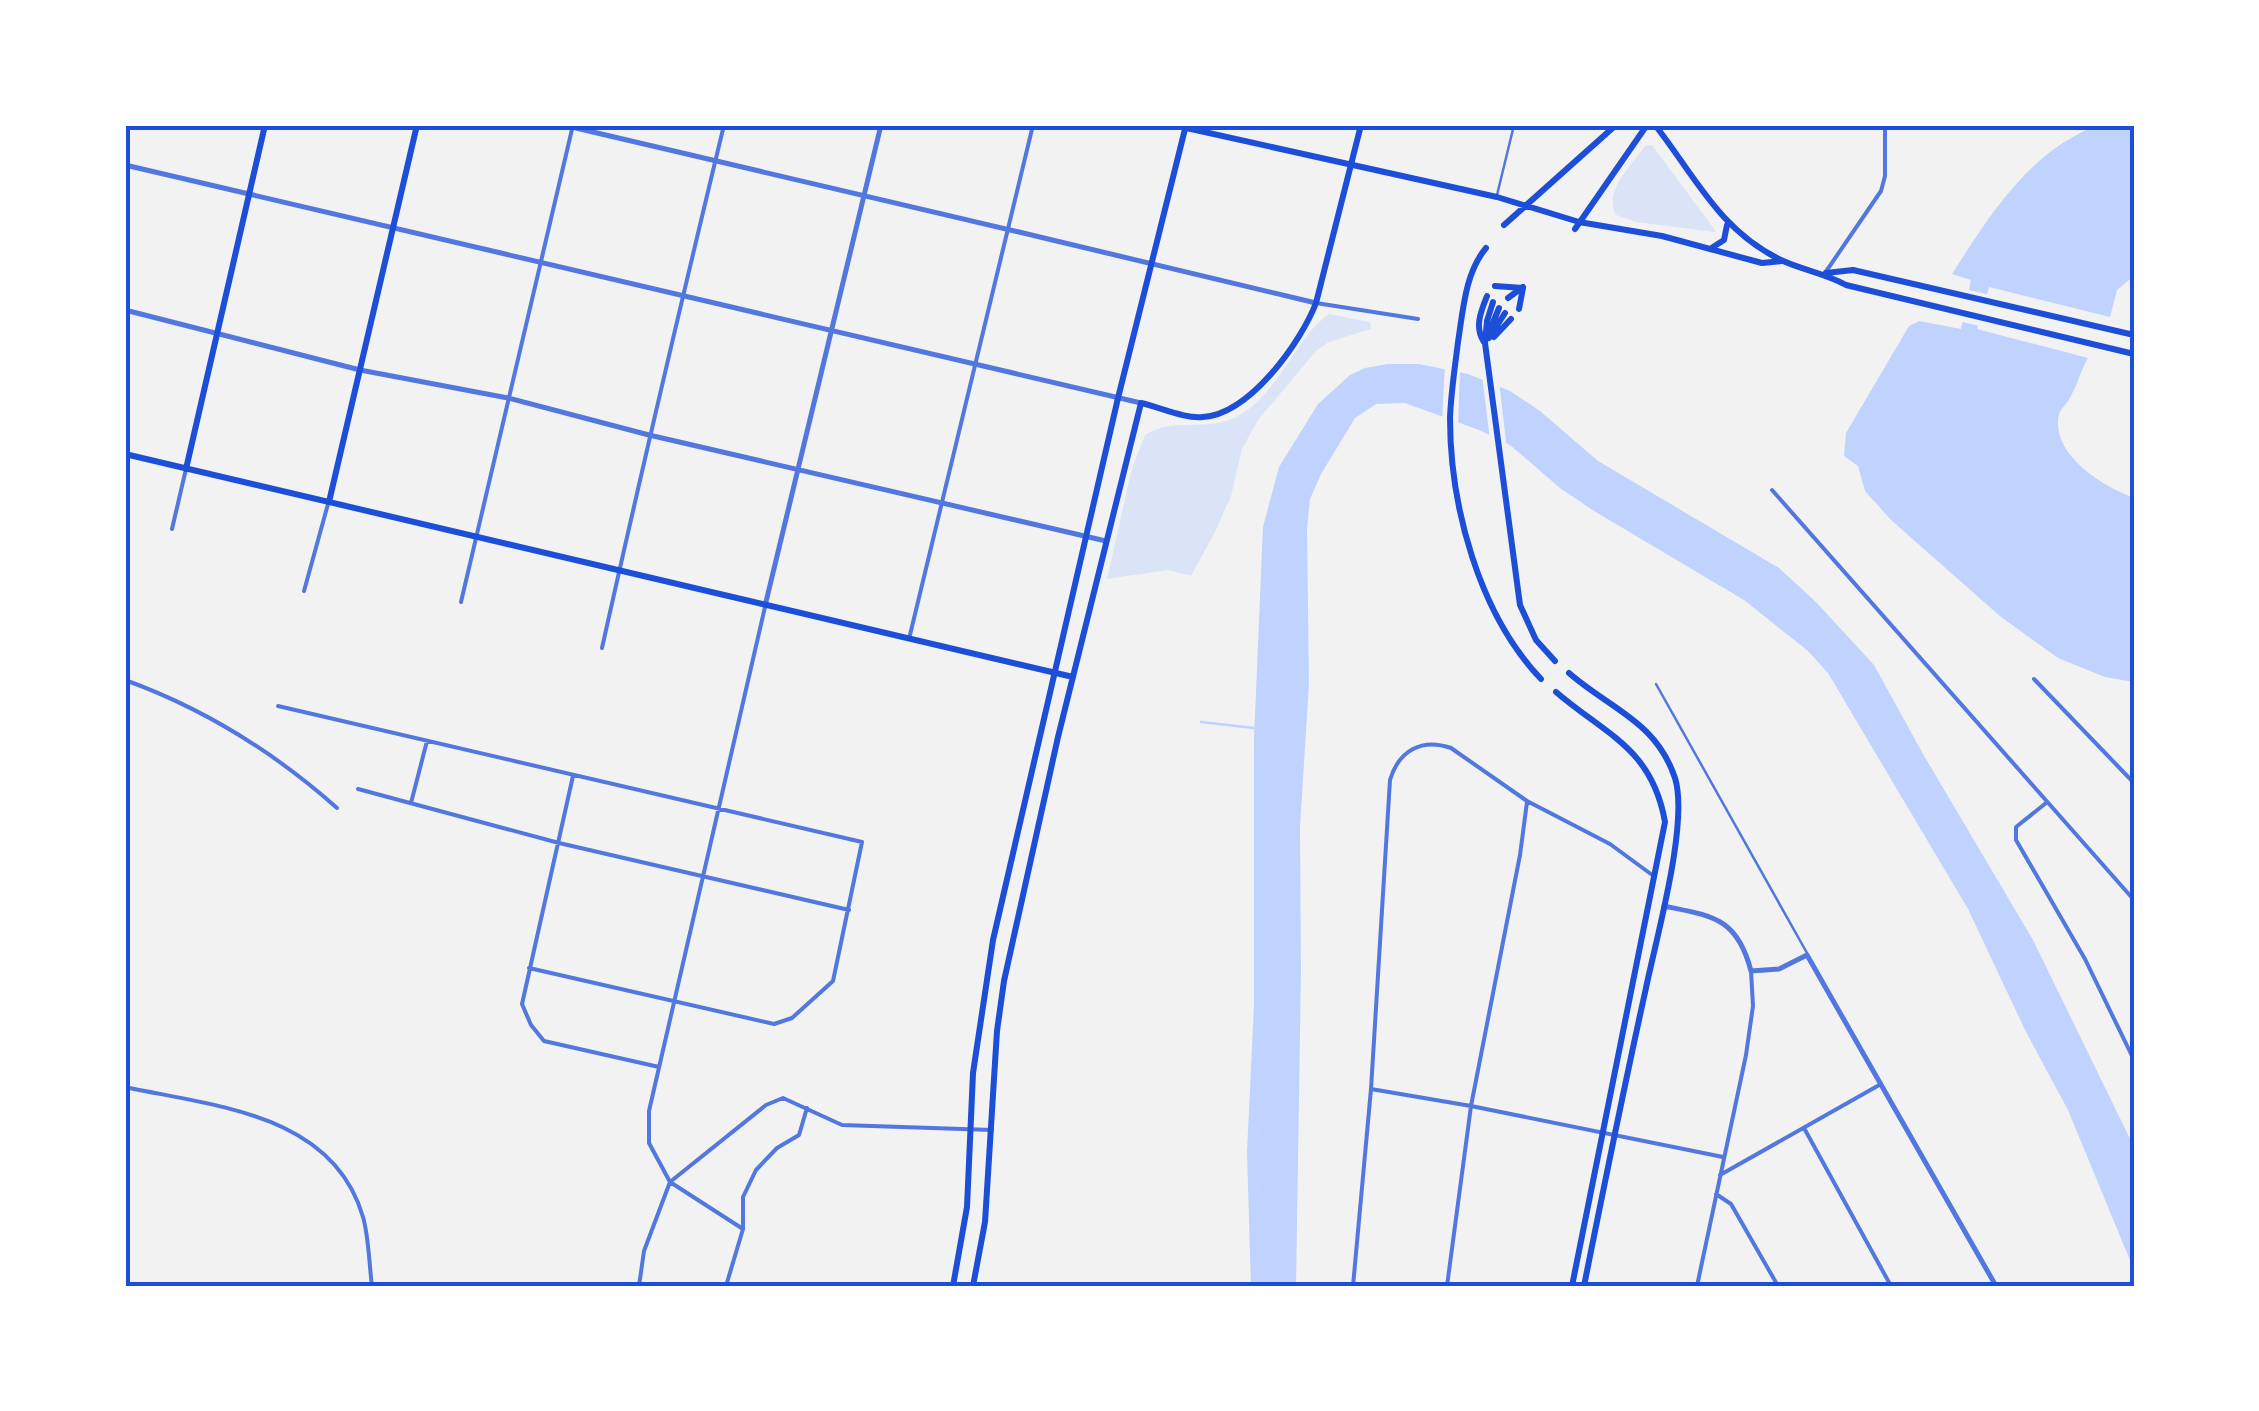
<svg xmlns="http://www.w3.org/2000/svg" width="2259" height="1411" viewBox="0 0 2259 1411" font-family="'Source Sans 3',sans-serif">
  <rect width="100%" height="100%" fill="#f2f2f2"/>
  <!-- green -->
  <path fill="#dbe4f7" d="M 1652,145 L 1715,230 L 1715,232 L 1636,222 L 1616,215 C 1603,191 1631,166 1645,146 Z
    M 1329,314 L 1370,322 L 1371,329 L 1329,342 L 1316,351 L 1258,420 L 1242,449 L 1231,496 L 1216,530 L 1191,576 L 1168,570 L 1107,579 L 1132,468 L 1145,435 C 1172,417 1208,432 1236,417 C 1281,393 1294,338 1329,314 Z"/>
  <!-- water -->
  <path fill="#bfd3fe" d="M 2098,125 L 2134,125 L 2134,276 L 2117,290 L 2110,317 L 1989,287 L 1977,329 L 2088,358 C 2080,372 2077,387 2068,401 C 2065,405 2061,409 2059,414 C 2050,455 2104,487 2134,498 L 2134,682 L 2105,677 L 2058,658 L 2001,617 L 1891,520 L 1865,491 L 1858,466 L 1844,456 L 1846,433 L 1909,326 L 1919,321 L 1961,329 L 1971,280 L 1952,274 C 1990,215 2028,152 2098,125 Z
    M 1388,364 L 1419,364 L 1468,374 L 1510,391 L 1540,411 L 1598,461 L 1779,568 L 1816,602 L 1874,665 L 1923,754 L 2033,940 L 2134,1147 L 2134,1270 L 2068,1110 L 2026,1032 L 1968,909 L 1828,673 L 1808,651 L 1744,600 L 1594,511 L 1560,488 L 1510,445 L 1479,430 L 1405,403 L 1376,404 L 1355,418 L 1321,474 L 1310,499 L 1307,528 L 1309,683 L 1300,827 L 1301,971 L 1296,1286 L 1251,1286 L 1247,1152 L 1254,1005 L 1254,739 L 1263,527 L 1279,467 L 1318,404 L 1350,375 L 1365,368 Z"/>
  <!-- pier -->
  <path fill="#f2f2f2" d="M 1964,289 L 1991,295 L 1983,326 L 1988,328 L 1958,321 Z
    M 1445,364 L 1460,367 L 1458,428 L 1442,421 Z
    M 1482,374 L 1499,381 L 1507,450 L 1490,441 Z"/>
  <g fill="none" stroke-linecap="round" stroke-linejoin="round">
    <!-- stream -->
    <path stroke="#bfd3fe" stroke-width="2.5" d="M 1201,722 L 1254,728"/>
    <!-- service -->
    <path stroke="#5277de" stroke-width="2.5" d="M 1656,684 L 1807,953"/>
    <!-- pedestrian -->
    <path stroke="#5277de" stroke-width="2.5" d="M 1497,195 L 1514,125"/>
    <!-- minor -->
    <path stroke="#5277de" stroke-width="4" d="M 1825,273 L 1881,191 L 1885,176 L 1885,125
      M 1316,303 L 1418,319
      M 1772,490 L 2134,900
      M 172,529 L 186,469
      M 304,591 L 328,504
      M 461,602 L 573,125
      M 909,639 L 1033,125
      M 602,648 C 641,473 682,299 724,125
      M 2034,679 L 2134,783
      M 125,680 C 205,709 274,752 337,808
      M 278,706 L 862,842 L 833,981 L 792,1018 L 774,1024 L 529,968
      M 573,776 L 522,1004 L 531,1025 L 544,1041 L 659,1067
      M 358,789 L 559,843 L 849,910
      M 411,803 L 427,741
      M 2046,803 L 2016,827 L 2016,840 L 2085,959 L 2134,1060
      M 125,1087 C 213,1106 333,1113 363,1217 C 369,1238 369,1264 372,1286
      M 1371,1089 L 1471,1106 L 1723,1157
      M 1804,1128 L 1891,1286
      M 1720,1175 L 1881,1084
      M 1716,1194 L 1731,1204 L 1778,1286
      M 743,1229 L 670,1182 L 649,1143 L 649,1111 L 765,607
      M 639,1286 L 644,1251 L 670,1182 L 766,1105 L 783,1098 L 842,1125 L 992,1130
      M 726,1286 L 743,1229 L 743,1197 L 756,1170 L 777,1148 L 799,1135 L 807,1108
      M 1353,1286 L 1371,1089 L 1390,780 C 1399,750 1422,738 1451,748 L 1527,801 L 1610,844 L 1655,877
      M 1447,1286 L 1471,1106 L 1520,855 L 1527,802
      M 1697,1286 L 1746,1055 L 1753,1006 L 1751,971"/>
    <!-- tertiary -->
    <path stroke="#5277de" stroke-width="5" d="M 563,125 C 815,183 1065,243 1316,303
      M 125,165 L 1141,403
      M 125,310 L 360,370 L 508,398 L 649,435 L 1106,541
      M 765,606 L 881,125
      M 1664,906 C 1712,916 1737,917 1751,971 L 1779,969 L 1807,955 L 1996,1286"/>
    <!-- secondary -->
    <path stroke="#1d4ed8" stroke-width="6" d="M 1655,125 C 1695,176 1719,230 1781,260 C 1802,270 1825,273 1846,285 L 2134,354
      M 1579,222 L 1662,236 L 1762,263 L 1782,261
      M 1710,249 L 1724,240 L 1727,225
      M 1826,273 L 1853,270 L 2134,335
      M 125,454 L 1073,677
      M 186,469 L 265,125
      M 329,502 L 417,125
      M 953,1286 L 967,1207 L 973,1073 L 993,940 L 1118,398 L 1186,125
      M 973,1286 L 985,1222 L 997,1031 L 1004,981 L 1058,737 L 1141,403 C 1159,407 1185,419 1203,417 C 1250,414 1301,342 1316,303 L 1361,125"/>
    <!-- primary -->
    <path stroke="#1d4ed8" stroke-width="6" d="M 1173,125 L 1497,197 L 1579,222
      M 1504,225 L 1616,125
      M 1575,229 L 1647,125
      M 1486,248 C 1465,273 1463,311 1458,342 C 1455,367 1451,392 1450,418 C 1450,506 1479,614 1541,679
      M 1495,286 L 1523,288
      M 1508,298 L 1523,287
      M 1493,302 L 1487,321 L 1485,343 L 1520,605 L 1536,640 L 1555,661
      M 1519,309 L 1523,288
      M 1487,337 L 1499,308
      M 1494,337 L 1511,319
      M 1489,338 L 1505,313
      M 1484,342 C 1474,327 1481,311 1487,296
      M 1569,673 C 1610,709 1656,721 1675,778 C 1689,823 1656,939 1646,988 C 1624,1087 1604,1186 1584,1286
      M 1556,692 C 1606,735 1652,748 1665,822 L 1572,1286"/>
  </g>
  <!-- border -->
  <rect width="2259" height="1411" fill="none" stroke="#ffffff" stroke-width="255"/>
  <rect x="128" y="128" width="2004" height="1156" fill="none" stroke="#1d4ed8" stroke-width="4"/>
</svg>
